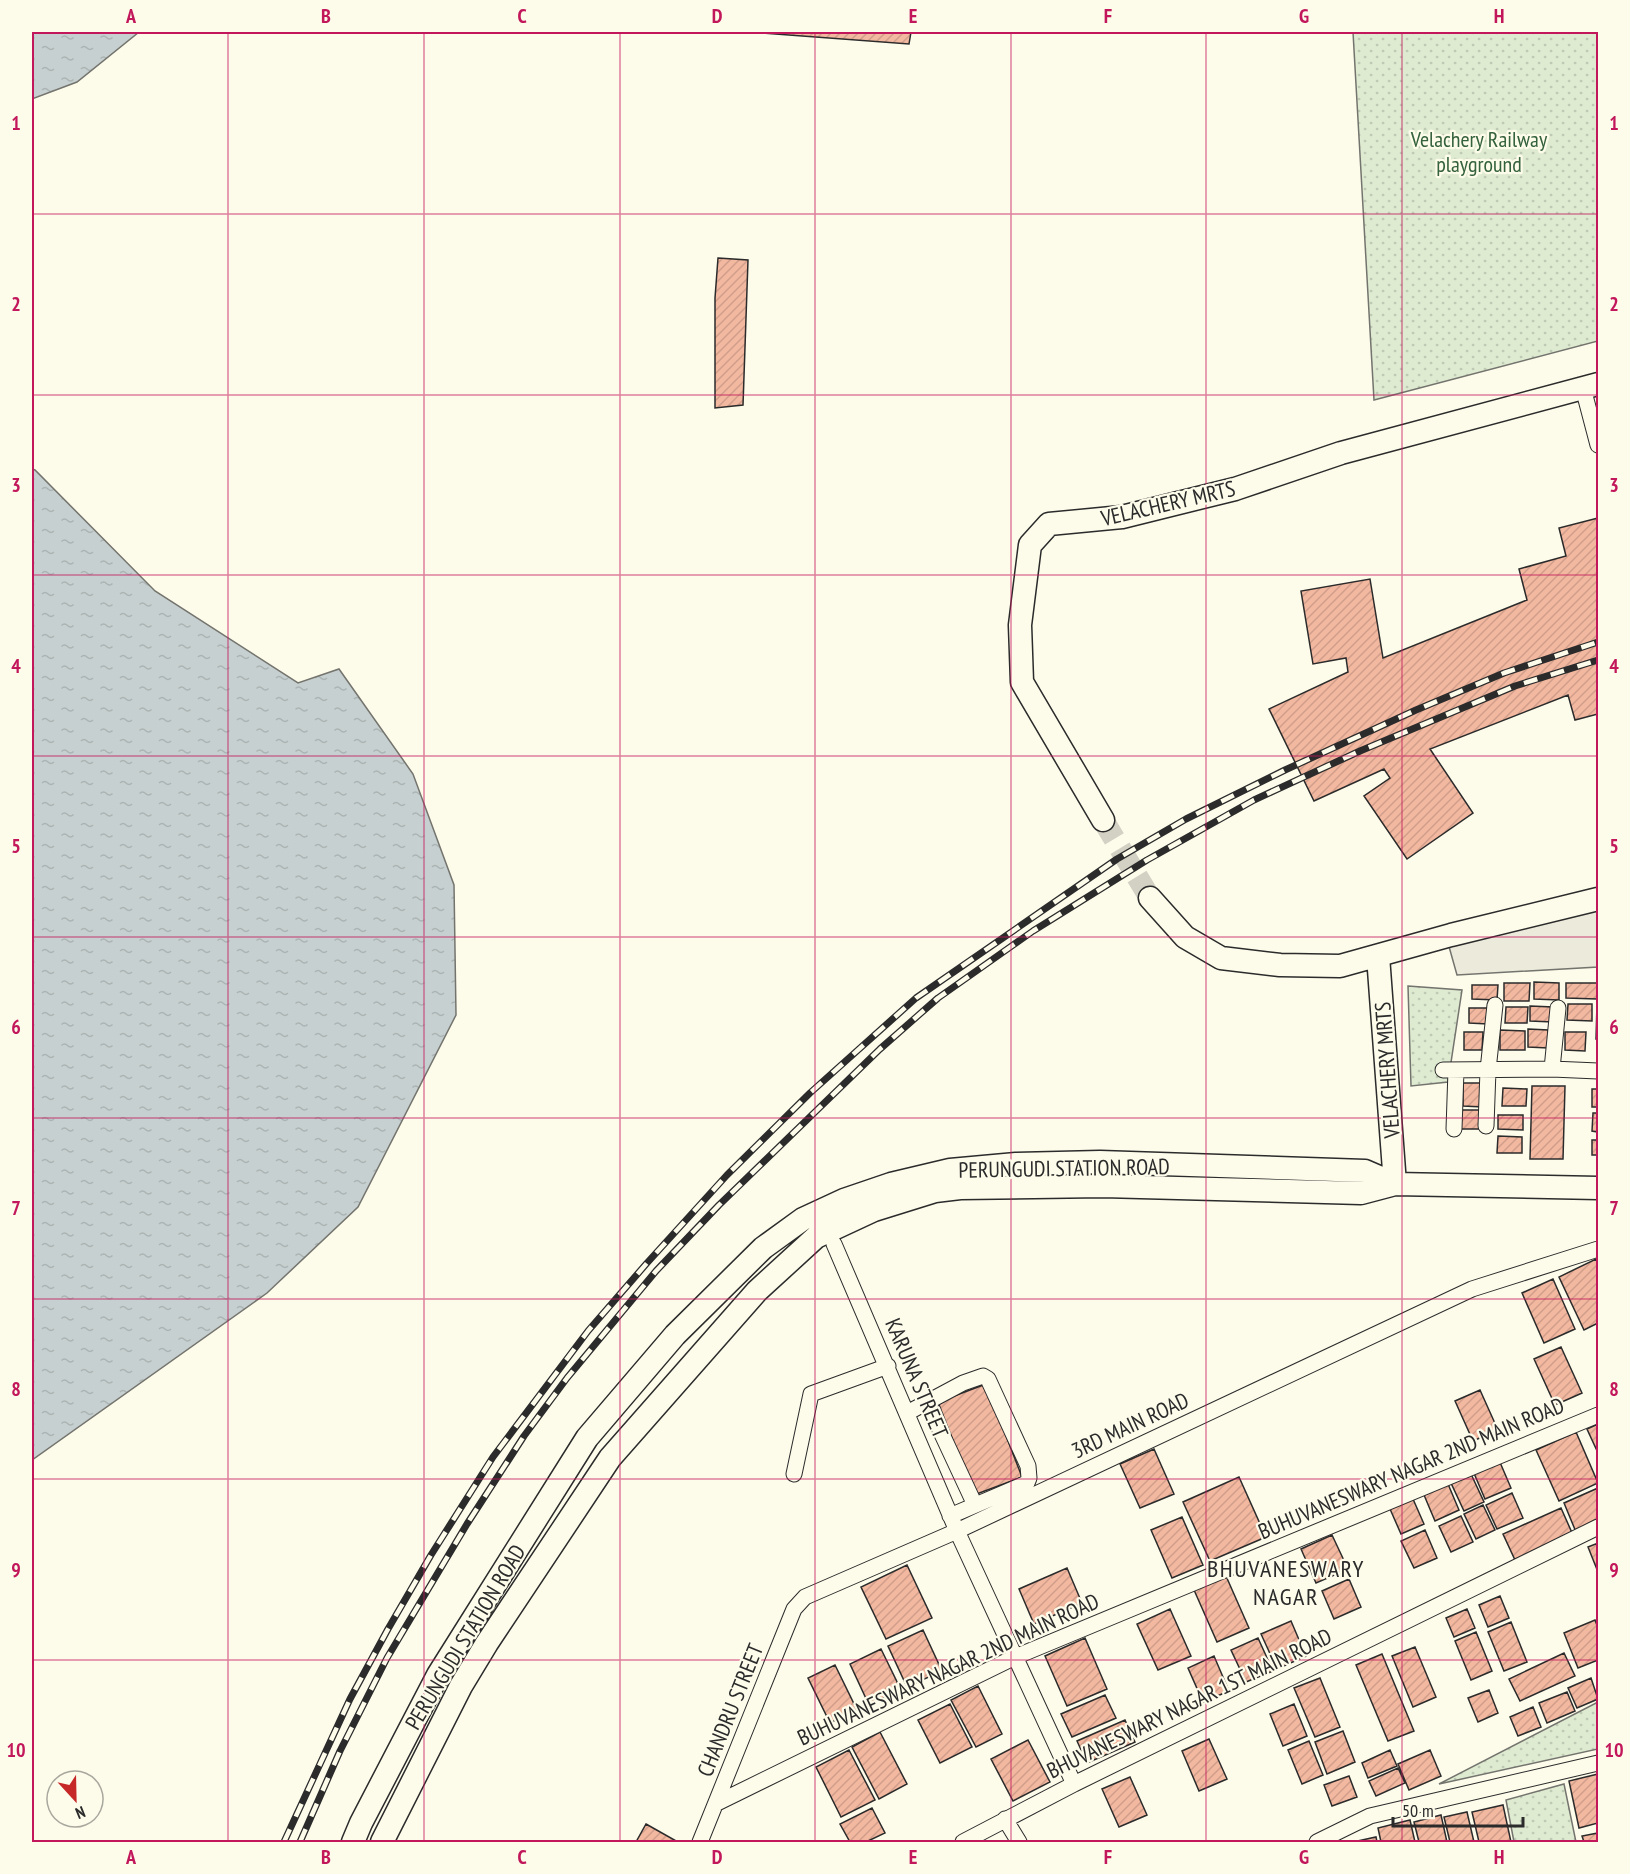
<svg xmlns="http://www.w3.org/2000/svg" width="1630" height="1874" viewBox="0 0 1630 1874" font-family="'PT Sans Narrow',sans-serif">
  <defs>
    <pattern id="grass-dots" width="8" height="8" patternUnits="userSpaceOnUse" patternTransform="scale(1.5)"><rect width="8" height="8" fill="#deebd1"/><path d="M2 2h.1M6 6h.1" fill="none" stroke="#bfcab4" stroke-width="1.8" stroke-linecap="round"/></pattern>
    <pattern id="water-ripples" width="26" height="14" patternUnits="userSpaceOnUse" patternTransform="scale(1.5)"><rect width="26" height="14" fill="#c7d0d0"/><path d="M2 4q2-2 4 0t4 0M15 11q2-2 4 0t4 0" fill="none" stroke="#abb3b3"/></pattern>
    <pattern id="building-hatch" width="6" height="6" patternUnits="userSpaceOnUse" patternTransform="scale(1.5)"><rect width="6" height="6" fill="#f2b8a0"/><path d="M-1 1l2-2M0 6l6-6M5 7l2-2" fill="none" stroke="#d09e8a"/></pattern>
  </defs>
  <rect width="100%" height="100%" fill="#fdfbea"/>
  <!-- grass -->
  <path fill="url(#grass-dots)" stroke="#74746e" stroke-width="1.5" d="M 1353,32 L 1598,32 L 1598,341 L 1374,400 Z
    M 1408,986 L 1462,990 L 1448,1082 L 1411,1086 Z
    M 1598,1702 L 1598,1749 L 1439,1784 Z
    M 1564,1784 L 1576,1842 L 1514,1842 L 1506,1800 Z"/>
  <!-- parking -->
  <path fill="#eceadb" stroke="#74746e" stroke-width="1.5" d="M 1598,910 L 1598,967 L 1457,975 L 1448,943 Z"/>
  <!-- water -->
  <path fill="url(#water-ripples)" stroke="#74746e" stroke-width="1.5" d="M 32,32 L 139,32 L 77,82 L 32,99 Z
    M 32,469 L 35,470 L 155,591 L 298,683 L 339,669 L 413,774 L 454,885 L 456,1015 L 358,1207 L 267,1293 L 32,1460 Z"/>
  <!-- building -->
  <path fill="url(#building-hatch)" stroke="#2b2b2b" stroke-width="1.5" d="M 747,32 L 911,32 L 909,44 Z
    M 718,258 L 748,260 L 743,405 L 715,408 L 715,298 Z
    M 1598,518 L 1598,714 L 1575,720 L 1568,695 L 1430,749 L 1473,813 L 1407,859 L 1364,796 L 1390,778 L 1384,769 L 1314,801 L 1269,709 L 1348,672 L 1346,658 L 1313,664 L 1301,591 L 1370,579 L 1383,658 L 1527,600 L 1519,569 L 1566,556 L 1559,528 Z
    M 1534,982 L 1559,983 L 1559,1000 L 1534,999 Z
    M 1504,983 L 1530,983 L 1529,1001 L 1504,1001 Z
    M 1566,983 L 1597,983 L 1597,999 L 1566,998 Z
    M 1472,985 L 1498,985 L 1497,1000 L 1472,999 Z
    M 1568,1004 L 1592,1004 L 1592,1021 L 1567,1020 Z
    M 1597,1004 L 1598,1004 L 1598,1039 L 1596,1039 Z
    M 1530,1006 L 1553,1007 L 1553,1022 L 1530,1021 Z
    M 1506,1007 L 1528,1007 L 1527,1023 L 1505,1023 Z
    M 1469,1008 L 1488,1008 L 1488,1024 L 1469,1023 Z
    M 1528,1029 L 1548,1030 L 1548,1048 L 1528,1047 Z
    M 1500,1030 L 1525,1031 L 1525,1050 L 1500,1050 Z
    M 1464,1032 L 1483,1032 L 1482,1050 L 1464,1050 Z
    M 1565,1032 L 1586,1032 L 1585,1051 L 1565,1050 Z
    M 1463,1083 L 1484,1083 L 1483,1107 L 1463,1106 Z
    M 1532,1086 L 1565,1086 L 1563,1159 L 1530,1159 Z
    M 1503,1088 L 1527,1089 L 1526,1106 L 1502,1106 Z
    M 1592,1089 L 1598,1089 L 1598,1107 L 1592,1107 Z
    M 1459,1110 L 1484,1110 L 1484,1129 L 1458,1129 Z
    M 1593,1113 L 1598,1113 L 1598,1132 L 1592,1131 Z
    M 1498,1115 L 1523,1115 L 1523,1130 L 1498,1129 Z
    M 1498,1136 L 1522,1137 L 1522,1153 L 1497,1153 Z
    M 1592,1140 L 1598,1140 L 1598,1155 L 1592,1155 Z
    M 1596,1259 L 1598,1265 L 1598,1323 L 1584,1330 L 1559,1277 Z
    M 1553,1279 L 1575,1329 L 1544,1343 L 1522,1293 Z
    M 1561,1347 L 1582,1393 L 1555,1405 L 1534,1359 Z
    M 986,1384 L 1022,1477 L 974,1495 L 938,1402 Z
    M 1480,1390 L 1498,1430 L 1473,1441 L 1455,1401 Z
    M 1598,1424 L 1598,1453 L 1587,1429 Z
    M 1576,1432 L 1598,1483 L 1559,1501 L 1536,1450 Z
    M 1154,1449 L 1174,1494 L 1140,1508 L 1120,1464 Z
    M 1499,1460 L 1511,1488 L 1485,1499 L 1473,1471 Z
    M 1471,1474 L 1484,1502 L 1464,1511 L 1451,1483 Z
    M 1239,1477 L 1266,1537 L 1210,1561 L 1183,1502 Z
    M 1448,1484 L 1459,1510 L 1435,1521 L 1424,1495 Z
    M 1598,1488 L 1598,1522 L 1576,1532 L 1564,1503 Z
    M 1512,1493 L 1523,1518 L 1497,1529 L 1486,1505 Z
    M 1413,1499 L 1424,1524 L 1401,1534 L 1390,1509 Z
    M 1483,1505 L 1495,1530 L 1476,1539 L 1464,1514 Z
    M 1561,1508 L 1573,1535 L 1515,1560 L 1503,1534 Z
    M 1461,1516 L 1473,1542 L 1451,1552 L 1439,1526 Z
    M 1182,1517 L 1203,1565 L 1172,1578 L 1151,1530 Z
    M 1425,1530 L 1437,1558 L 1414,1568 L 1401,1541 Z
    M 1332,1535 L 1348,1569 L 1316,1583 L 1301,1549 Z
    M 1598,1543 L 1598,1572 L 1588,1547 Z
    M 907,1565 L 932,1618 L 886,1639 L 861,1587 Z
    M 1067,1568 L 1082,1603 L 1034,1624 L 1019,1589 Z
    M 1226,1576 L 1249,1628 L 1217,1642 L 1194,1590 Z
    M 1349,1579 L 1361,1607 L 1334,1619 L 1322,1591 Z
    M 1500,1596 L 1509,1618 L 1488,1627 L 1479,1605 Z
    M 1170,1609 L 1191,1656 L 1158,1670 L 1137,1624 Z
    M 1467,1609 L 1475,1628 L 1454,1637 L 1446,1618 Z
    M 1595,1620 L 1598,1628 L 1598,1660 L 1578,1668 L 1564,1633 Z
    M 1291,1621 L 1306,1656 L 1277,1669 L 1261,1634 Z
    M 1511,1622 L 1527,1662 L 1504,1671 L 1488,1632 Z
    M 923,1630 L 942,1671 L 907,1687 L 888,1646 Z
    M 1476,1632 L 1492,1671 L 1471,1680 L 1455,1641 Z
    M 1085,1638 L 1107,1689 L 1067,1706 L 1045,1656 Z
    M 1258,1638 L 1273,1671 L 1246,1682 L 1231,1650 Z
    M 1415,1647 L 1436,1697 L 1413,1707 L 1392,1656 Z
    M 881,1649 L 901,1690 L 869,1705 L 850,1664 Z
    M 1564,1653 L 1575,1676 L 1520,1701 L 1509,1679 Z
    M 1382,1654 L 1414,1731 L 1388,1741 L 1356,1665 Z
    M 1214,1656 L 1229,1691 L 1203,1702 L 1188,1668 Z
    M 835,1665 L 857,1710 L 830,1723 L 808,1678 Z
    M 1320,1678 L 1340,1727 L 1315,1737 L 1294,1688 Z
    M 1591,1678 L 1598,1699 L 1577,1708 L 1568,1688 Z
    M 978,1686 L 1002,1734 L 976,1747 L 951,1700 Z
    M 1489,1690 L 1498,1713 L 1478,1722 L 1468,1698 Z
    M 1567,1692 L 1575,1711 L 1547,1723 L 1539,1703 Z
    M 1105,1695 L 1116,1718 L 1072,1737 L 1061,1714 Z
    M 950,1704 L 972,1747 L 940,1763 L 918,1720 Z
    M 1294,1704 L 1307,1736 L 1283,1746 L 1270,1714 Z
    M 1533,1707 L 1541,1727 L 1518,1736 L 1510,1717 Z
    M 1125,1720 L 1135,1742 L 1087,1763 L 1077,1741 Z
    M 1343,1731 L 1355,1762 L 1327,1774 L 1315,1742 Z
    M 880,1732 L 907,1784 L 879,1799 L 852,1747 Z
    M 1209,1739 L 1227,1779 L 1199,1791 L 1182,1751 Z
    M 1028,1740 L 1050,1782 L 1013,1801 L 991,1759 Z
    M 1309,1741 L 1323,1775 L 1302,1784 L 1288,1750 Z
    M 849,1750 L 875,1800 L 841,1817 L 816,1767 Z
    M 1390,1750 L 1397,1766 L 1368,1778 L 1362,1763 Z
    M 1430,1750 L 1441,1776 L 1409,1790 L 1398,1764 Z
    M 1398,1768 L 1405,1783 L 1376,1796 L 1369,1781 Z
    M 1598,1774 L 1598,1823 L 1579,1828 L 1569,1781 Z
    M 1349,1776 L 1357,1797 L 1332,1806 L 1324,1785 Z
    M 1130,1777 L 1147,1815 L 1119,1827 L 1102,1789 Z
    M 1503,1805 L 1511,1842 L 1479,1842 L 1472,1812 Z
    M 872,1808 L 885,1833 L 866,1842 L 850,1842 L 840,1824 Z
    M 1467,1812 L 1474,1842 L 1450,1842 L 1444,1817 Z
    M 1441,1815 L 1447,1842 L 1419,1842 L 1414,1822 Z
    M 1410,1820 L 1415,1842 L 1381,1842 L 1378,1828 Z
    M 646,1824 L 678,1842 L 636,1842 Z
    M 1598,1833 L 1598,1842 L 1584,1842 L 1582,1836 Z
    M 1376,1837 L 1377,1842 L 1353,1842 Z"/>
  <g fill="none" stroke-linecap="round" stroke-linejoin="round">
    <!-- secondary-tunnel -->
    <path stroke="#d3d1c4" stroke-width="22" stroke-dasharray="22 11" stroke-linecap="butt" d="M 1103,820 L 1150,898"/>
    <!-- street casing -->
    <g stroke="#2b2b2b" stroke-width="17">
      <path id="street" d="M 1583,388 L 1598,445
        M 1552,1069 L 1558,1008
        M 1443,1070 L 1552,1069 L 1598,1071
        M 1486,1126 L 1488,1070 L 1495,1005
        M 1454,1129 L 1456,1070
        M 834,1244 L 957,1531 L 1074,1784
        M 927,1402 L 975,1505
        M 907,1413 L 963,1383 L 983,1376 L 988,1379 L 1028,1466 L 1029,1478 L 1027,1483 L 950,1516
        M 794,1474 L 811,1394 L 888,1366
        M 717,1803 L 1015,1657 L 1598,1415
        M 1005,1819 L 1019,1842
        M 700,1842 L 794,1609 L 805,1597 L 957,1531 L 1472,1289 L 1598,1249
        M 963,1842 L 1074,1784 L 1598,1527
        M 1317,1842 L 1370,1816 L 1598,1763"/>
    </g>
    <!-- secondary casing -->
    <g stroke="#2b2b2b" stroke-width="25">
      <path id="secondary" d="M 1103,820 L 1022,682 L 1020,625 L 1030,545 L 1049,524 L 1122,517 L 1235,489 L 1341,453 L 1598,384
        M 1150,898 L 1185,937 L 1221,958 L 1280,965 L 1340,966 L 1451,935 L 1598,899
        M 1378,956 L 1395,1184
        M 353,1842 L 361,1823 L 438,1675 L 587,1438 L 675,1335 L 763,1248 L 803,1219 L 844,1200 L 891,1184 L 950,1170 L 1016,1164 L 1100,1162 L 1365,1171 L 1395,1184
        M 382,1842 L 461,1686 L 487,1643 L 610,1458 L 757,1291 L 816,1237 L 874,1210 L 935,1191 L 960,1188 L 1103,1186 L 1361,1193 L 1395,1184 L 1598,1188"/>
    </g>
    <!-- street -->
    <use href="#street" stroke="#fdfbea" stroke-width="15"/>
    <!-- secondary -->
    <use href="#secondary" stroke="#fdfbea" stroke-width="22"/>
    <!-- rail casing -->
    <g stroke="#2b2b2b" stroke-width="7">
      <path id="rail" d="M 284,1842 L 350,1699 L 388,1629 L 431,1555 L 493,1457 L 588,1331 L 647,1263 L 727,1175 L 810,1093 L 916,998 L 1117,859 L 1186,819 L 1285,770 L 1416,710 L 1504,673 L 1598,642
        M 300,1842 L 340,1751 L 387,1658 L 467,1524 L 524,1436 L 567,1378 L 656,1271 L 719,1205 L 880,1049 L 938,998 L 1033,931 L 1147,860 L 1254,800 L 1360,751 L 1515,686 L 1598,660"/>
    </g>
    <!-- rail -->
    <use href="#rail" stroke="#fdfbea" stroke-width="4.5" stroke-dasharray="14" stroke-linecap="butt"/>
  </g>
  <!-- grid -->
  <path fill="none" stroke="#c2185b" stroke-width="1.5" stroke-opacity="0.55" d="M 228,32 L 228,1842M 424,32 L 424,1842M 620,32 L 620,1842M 815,32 L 815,1842M 1011,32 L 1011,1842M 1206,32 L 1206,1842M 1402,32 L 1402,1842M 32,214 L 1598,214M 32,395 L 1598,395M 32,575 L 1598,575M 32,756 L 1598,756M 32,937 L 1598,937M 32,1118 L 1598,1118M 32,1299 L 1598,1299M 32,1479 L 1598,1479M 32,1660 L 1598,1660"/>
  <g text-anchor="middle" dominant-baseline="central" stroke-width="4.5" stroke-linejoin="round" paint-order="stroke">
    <!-- park labels -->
    <g font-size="22" fill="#34623c" stroke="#fdfbea">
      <text x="1479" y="139">Velachery Railway<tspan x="1479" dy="25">playground</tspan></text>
    </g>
    <!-- street labels -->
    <g font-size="22" fill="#2b2b2b" stroke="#fdfbea">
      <text transform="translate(1168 503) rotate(-13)">VELACHERY MRTS</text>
      <text transform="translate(1387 1070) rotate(-94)">VELACHERY MRTS</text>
      <text transform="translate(1064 1168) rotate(-1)">PERUNGUDI STATION ROAD</text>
      <text transform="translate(917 1378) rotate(67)">KARUNA STREET</text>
      <text transform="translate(1130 1425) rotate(-25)">3RD MAIN ROAD</text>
      <text transform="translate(1411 1468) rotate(-23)">BUHUVANESWARY NAGAR 2ND MAIN ROAD</text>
      <text transform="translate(465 1637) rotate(-59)">PERUNGUDI STATION ROAD</text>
      <text transform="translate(948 1669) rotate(-25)">BUHUVANESWARY NAGAR 2ND MAIN ROAD</text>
      <text transform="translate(1189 1703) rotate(-26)">BHUVANESWARY NAGAR 1ST MAIN ROAD</text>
      <text transform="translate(730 1710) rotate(-68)">CHANDRU STREET</text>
    </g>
    <!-- neighbourhood labels -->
    <g font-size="24" letter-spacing="1.5" fill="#2b2b2b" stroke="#fdfbea">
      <text x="1286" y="1568">BHUVANESWARY<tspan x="1286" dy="28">NAGAR</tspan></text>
    </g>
  </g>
  <!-- border -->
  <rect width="1630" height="1874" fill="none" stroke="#fdfbea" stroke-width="66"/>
  <!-- north arrow -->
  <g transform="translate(75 1799) rotate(158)"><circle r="28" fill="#fdfbea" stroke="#a9a89e" stroke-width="1.5"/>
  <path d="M0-4.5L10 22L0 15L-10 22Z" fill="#c62828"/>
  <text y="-9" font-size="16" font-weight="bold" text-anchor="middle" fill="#2b2b2b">N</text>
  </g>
  <!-- scale -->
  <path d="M1393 1817v9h130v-9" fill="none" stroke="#2b2b2b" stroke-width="3"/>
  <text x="1402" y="1817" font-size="18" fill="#2b2b2b" stroke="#fdfbea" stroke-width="4.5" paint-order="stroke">50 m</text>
  <rect x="33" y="33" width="1564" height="1808" fill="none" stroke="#c2185b" stroke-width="2"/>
  <g font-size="20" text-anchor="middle" font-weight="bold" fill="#c2185b">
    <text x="131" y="23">A</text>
    <text x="326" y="23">B</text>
    <text x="522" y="23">C</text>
    <text x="717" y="23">D</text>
    <text x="913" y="23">E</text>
    <text x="1108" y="23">F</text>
    <text x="1304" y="23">G</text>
    <text x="1499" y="23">H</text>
    <text x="16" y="130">1</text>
    <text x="1614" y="130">1</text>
    <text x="16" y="311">2</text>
    <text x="1614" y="311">2</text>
    <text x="16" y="492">3</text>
    <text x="1614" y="492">3</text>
    <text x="16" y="673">4</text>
    <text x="1614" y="673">4</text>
    <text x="16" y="853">5</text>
    <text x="1614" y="853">5</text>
    <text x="16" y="1034">6</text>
    <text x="1614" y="1034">6</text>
    <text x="16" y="1215">7</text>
    <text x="1614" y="1215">7</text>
    <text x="16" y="1396">8</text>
    <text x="1614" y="1396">8</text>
    <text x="16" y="1577">9</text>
    <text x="1614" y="1577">9</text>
    <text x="16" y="1757">10</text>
    <text x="1614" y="1757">10</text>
    <text x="131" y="1864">A</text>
    <text x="326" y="1864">B</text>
    <text x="522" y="1864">C</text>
    <text x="717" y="1864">D</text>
    <text x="913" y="1864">E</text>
    <text x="1108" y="1864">F</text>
    <text x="1304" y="1864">G</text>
    <text x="1499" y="1864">H</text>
  </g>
</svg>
